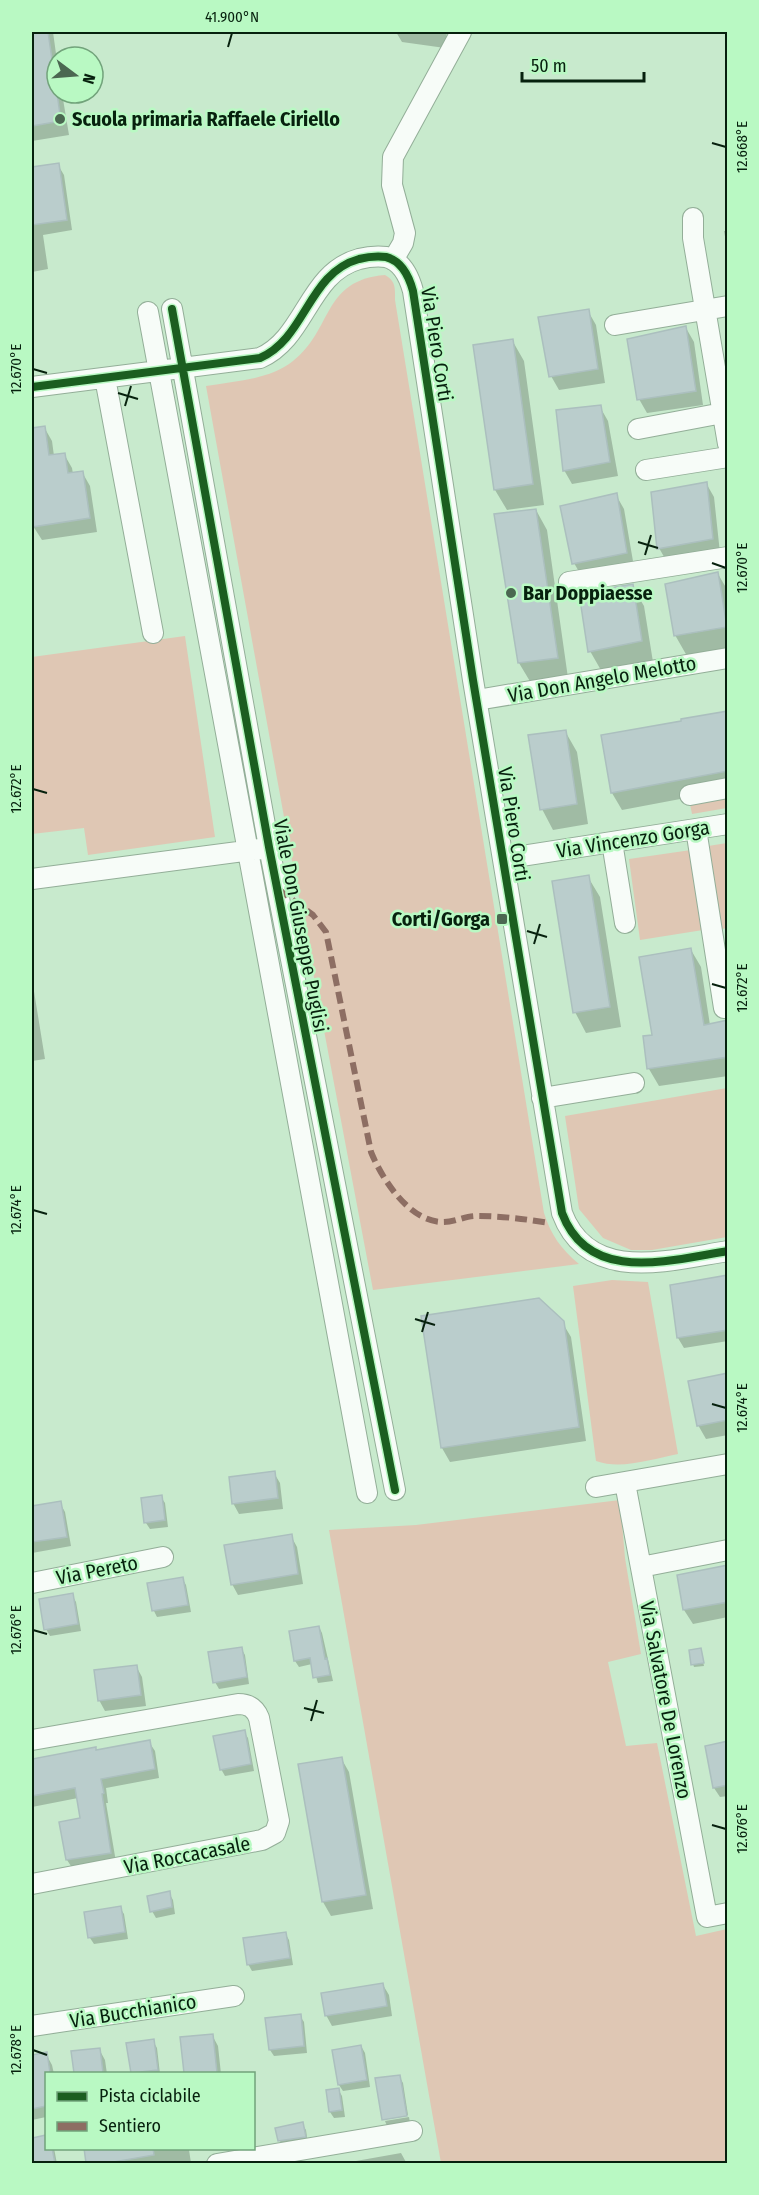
<svg xmlns="http://www.w3.org/2000/svg" width="759" height="2195" viewBox="0 0 759 2195" font-family="'Fira Sans Condensed',sans-serif">
  <rect width="100%" height="100%" fill="#c8eacd"/>
  <!-- green -->
  <path fill="#dfc7b4" d="M 385,275 C 396,281 395,288 395,300 L 544,1213 C 551,1235 561,1249 579,1264 L 373,1290 L 290,850 L 206,386 C 235,381 269,380 293,361 C 333,330 322,280 385,275 Z
    M 185,636 L 215,837 L 88,855 L 84,828 L 32,834 L 32,657 Z
    M 727,798 L 727,808 L 692,814 L 690,804 Z
    M 727,843 L 727,928 L 717,930 L 702,847 Z
    M 691,850 L 703,930 L 640,940 L 629,859 Z
    M 727,1088 L 727,1237 L 652,1250 L 631,1250 L 603,1238 L 579,1209 L 565,1116 Z
    M 612,1280 L 648,1282 L 678,1454 C 652,1459 621,1470 596,1461 L 573,1286 Z
    M 620,1500 L 625,1558 L 641,1654 L 608,1662 L 626,1746 L 657,1743 L 696,1936 L 727,1929 L 727,2163 L 441,2163 L 329,1530 L 416,1525 Z"/>
  <!-- shadow -->
  <path fill="#0003" d="M 32,32 L 53,32 L 57,61 L 57,93 L 62,93 L 69,135 L 32,141 Z
    M 396,32 L 447,32 L 445,48 L 402,42 Z
    M 58,165 L 64,175 L 72,230 L 43,235 L 48,269 L 32,272 L 32,169 Z
    M 724,231 L 728,231 L 728,253 Z
    M 588,311 L 596,325 L 605,383 L 559,390 L 551,376 Z
    M 686,328 L 694,342 L 703,405 L 647,413 L 639,399 Z
    M 512,340 L 524,361 L 544,505 L 507,510 L 495,490 Z
    M 600,407 L 608,421 L 618,476 L 572,484 L 564,470 Z
    M 44,427 L 52,441 L 54,456 L 64,454 L 72,468 L 73,474 L 82,472 L 90,486 L 97,532 L 42,540 L 33,526 L 32,513 L 32,429 Z
    M 706,483 L 714,497 L 720,553 L 667,562 L 659,548 Z
    M 616,495 L 624,509 L 634,567 L 582,577 L 574,563 Z
    M 536,510 L 547,530 L 568,678 L 531,683 L 519,663 L 496,516 Z
    M 718,574 L 728,591 L 728,649 L 687,656 L 675,635 Z
    M 632,586 L 644,606 L 653,662 L 602,672 L 590,651 Z
    M 728,713 L 728,790 L 622,810 L 612,793 Z
    M 565,731 L 577,752 L 588,824 L 553,830 L 542,809 Z
    M 588,877 L 600,897 L 621,1027 L 586,1033 L 575,1012 Z
    M 691,950 L 701,967 L 710,1025 L 728,1022 L 728,1076 L 659,1086 L 649,1069 L 645,1038 L 654,1036 Z
    M 32,979 L 45,1059 L 32,1061 Z
    M 728,1276 L 728,1341 L 684,1348 L 678,1338 Z
    M 423,1318 L 562,1322 L 571,1337 L 586,1441 L 450,1462 L 442,1448 Z
    M 728,1375 L 728,1435 L 706,1439 L 698,1425 Z
    M 274,1473 L 280,1483 L 283,1509 L 239,1514 L 233,1503 Z
    M 161,1497 L 165,1503 L 168,1527 L 150,1529 L 146,1523 Z
    M 60,1503 L 65,1512 L 71,1546 L 32,1553 L 32,1507 Z
    M 291,1536 L 297,1547 L 303,1584 L 238,1595 L 232,1584 Z
    M 728,1567 L 728,1617 L 693,1624 L 684,1610 L 678,1576 Z
    M 182,1578 L 186,1585 L 191,1612 L 157,1617 L 154,1611 Z
    M 72,1595 L 76,1602 L 81,1631 L 50,1636 L 46,1629 Z
    M 319,1627 L 322,1633 L 333,1681 L 318,1683 L 312,1664 L 299,1667 L 295,1661 Z
    M 241,1648 L 245,1655 L 249,1684 L 219,1689 L 215,1682 Z
    M 700,1649 L 704,1666 L 694,1667 L 693,1664 Z
    M 136,1666 L 142,1677 L 146,1706 L 105,1711 L 99,1700 Z
    M 244,1732 L 248,1738 L 254,1771 L 225,1776 L 221,1769 Z
    M 149,1742 L 155,1751 L 159,1778 L 106,1788 L 108,1803 L 106,1803 L 116,1862 L 73,1869 L 67,1860 L 61,1823 L 82,1819 L 78,1798 L 32,1807 L 32,1760 Z
    M 728,1743 L 728,1796 L 720,1797 L 714,1788 Z
    M 341,1758 L 349,1772 L 373,1909 L 331,1916 L 323,1902 Z
    M 169,1893 L 173,1900 L 175,1914 L 156,1918 L 152,1911 Z
    M 120,1908 L 124,1914 L 128,1939 L 94,1944 L 90,1938 Z
    M 285,1933 L 289,1940 L 293,1965 L 252,1971 L 248,1964 Z
    M 383,1985 L 389,1995 L 392,2016 L 332,2026 L 326,2015 Z
    M 300,2016 L 304,2022 L 307,2053 L 274,2056 L 270,2050 Z
    M 212,2035 L 218,2046 L 221,2074 L 185,2074 L 181,2039 Z
    M 153,2041 L 157,2048 L 160,2074 L 132,2074 L 128,2044 Z
    M 361,2046 L 365,2053 L 370,2087 L 343,2091 L 339,2085 Z
    M 99,2049 L 105,2060 L 107,2074 L 76,2074 L 73,2052 Z
    M 46,2054 L 52,2065 L 54,2074 L 46,2074 L 46,2117 L 32,2120 L 32,2056 Z
    M 399,2076 L 403,2083 L 408,2115 L 384,2118 L 384,2120 L 377,2080 Z
    M 338,2089 L 342,2096 L 345,2117 L 334,2118 L 330,2112 Z
    M 409,2117 L 410,2123 L 387,2126 L 385,2121 Z
    M 302,2124 L 306,2130 L 308,2144 L 283,2148 L 280,2141 L 277,2129 Z
    M 46,2137 L 46,2148 L 54,2148 L 57,2164 L 32,2164 L 32,2140 Z
    M 85,2148 L 202,2148 L 189,2150 L 191,2163 L 88,2164 Z
    M 401,2153 L 407,2164 L 339,2164 Z"/>
  <!-- building -->
  <path fill="#bacdcc" stroke="#abbfbe" stroke-width="1.5" d="M 32,32 L 48,32 L 61,121 L 32,126 Z
    M 59,163 L 67,220 L 32,225 L 32,167 Z
    M 589,309 L 598,369 L 549,377 L 538,317 Z
    M 686,326 L 696,391 L 637,400 L 627,339 Z
    M 513,339 L 533,484 L 494,490 L 473,345 Z
    M 601,405 L 610,462 L 563,471 L 556,410 Z
    M 45,426 L 49,455 L 65,453 L 68,473 L 83,471 L 90,518 L 32,527 L 32,428 Z
    M 707,482 L 713,539 L 657,549 L 651,492 Z
    M 617,493 L 627,553 L 572,564 L 560,506 Z
    M 536,509 L 558,658 L 518,663 L 494,514 Z
    M 718,572 L 727,627 L 674,636 L 665,584 Z
    M 633,584 L 642,641 L 588,652 L 579,593 Z
    M 728,711 L 728,771 L 611,793 L 601,735 L 681,721 L 681,719 Z
    M 566,730 L 577,804 L 540,810 L 528,735 Z
    M 589,875 L 610,1007 L 573,1013 L 552,881 Z
    M 691,948 L 704,1025 L 728,1020 L 728,1057 L 647,1069 L 643,1036 L 652,1035 L 639,957 Z
    M 728,1275 L 728,1330 L 677,1338 L 670,1285 Z
    M 539,1298 L 564,1321 L 579,1427 L 441,1448 L 421,1316 Z
    M 728,1373 L 728,1420 L 697,1426 L 688,1381 Z
    M 275,1471 L 278,1498 L 232,1504 L 229,1477 Z
    M 162,1495 L 165,1520 L 144,1523 L 141,1498 Z
    M 61,1501 L 67,1537 L 32,1542 L 32,1506 Z
    M 292,1534 L 298,1574 L 231,1585 L 224,1545 Z
    M 728,1565 L 728,1602 L 683,1610 L 677,1575 Z
    M 183,1577 L 188,1605 L 152,1611 L 147,1583 Z
    M 73,1593 L 78,1624 L 44,1630 L 39,1599 Z
    M 319,1626 L 325,1659 L 327,1658 L 330,1675 L 313,1678 L 310,1658 L 294,1661 L 289,1631 Z
    M 242,1647 L 247,1677 L 213,1683 L 208,1652 Z
    M 701,1648 L 704,1663 L 691,1665 L 689,1650 Z
    M 137,1665 L 141,1695 L 98,1701 L 94,1670 Z
    M 245,1730 L 251,1764 L 220,1770 L 213,1736 Z
    M 150,1740 L 155,1769 L 101,1779 L 104,1793 L 102,1794 L 111,1853 L 66,1860 L 59,1822 L 80,1818 L 75,1788 L 32,1796 L 32,1759 L 96,1747 L 96,1750 Z
    M 728,1741 L 728,1785 L 713,1788 L 705,1746 Z
    M 342,1757 L 366,1895 L 322,1902 L 298,1764 Z
    M 170,1891 L 172,1907 L 150,1912 L 147,1896 Z
    M 121,1906 L 125,1932 L 88,1938 L 84,1912 Z
    M 286,1932 L 290,1958 L 247,1965 L 243,1938 Z
    M 383,1983 L 387,2006 L 325,2016 L 321,1993 Z
    M 301,2014 L 304,2046 L 269,2050 L 265,2018 Z
    M 213,2034 L 217,2073 L 184,2073 L 180,2037 Z
    M 154,2039 L 158,2070 L 131,2073 L 126,2043 Z
    M 361,2045 L 367,2080 L 338,2085 L 332,2050 Z
    M 100,2048 L 103,2073 L 74,2073 L 71,2051 Z
    M 47,2052 L 50,2073 L 46,2073 L 46,2106 L 32,2109 L 32,2055 Z
    M 400,2075 L 407,2116 L 382,2120 L 375,2078 Z
    M 339,2088 L 342,2110 L 329,2112 L 326,2090 Z
    M 303,2122 L 306,2137 L 278,2141 L 275,2128 Z
    M 46,2135 L 46,2148 L 52,2148 L 55,2163 L 32,2163 L 32,2138 Z
    M 84,2148 L 153,2148 L 154,2155 L 108,2163 L 86,2163 Z"/>
  <g fill="none" stroke-linecap="round" stroke-linejoin="round">
    <!-- minor casing -->
    <g stroke="#93ae98" stroke-width="22">
      <path id="minor" d="M 693,218 L 693,238 L 728,444
        M 393,260 L 403,243 L 405,233 L 392,185 L 393,157 L 461,32
        M 172,309 L 269,847 L 395,1490
        M 148,312 L 367,1493
        M 615,325 L 728,306
        M 105,378 L 153,633
        M 32,387 L 260,358 C 306,338 308,273 359,259 C 367,257 377,256 386,257 C 402,261 409,276 413,291 L 473,680 L 562,1213 C 589,1285 670,1260 728,1251
        M 638,429 L 728,412
        M 646,470 L 728,457
        M 569,582 L 728,557
        M 477,700 L 728,658
        M 690,795 L 728,788
        M 696,829 L 724,1008
        M 612,842 L 625,923
        M 503,859 L 728,824
        M 32,879 L 260,849
        M 542,1098 L 634,1083
        M 625,1483 L 707,1917 L 728,1913
        M 596,1487 L 728,1464
        M 641,1567 L 728,1550
        M 32,1583 L 163,1557
        M 32,1740 L 238,1704 C 249,1704 255,1708 259,1718 L 279,1821 L 275,1833 L 262,1840 L 32,1884
        M 32,2026 L 234,1996
        M 217,2164 L 412,2131"/>
    </g>
    <!-- minor -->
    <use href="#minor" stroke="#f7fcf8" stroke-width="20"/>
    <!-- quiet -->
    <path stroke="#8d6e63" stroke-width="6" stroke-dasharray="12 6" stroke-linecap="butt" d="M 278,889 L 313,915 L 326,932 L 371,1152 C 382,1179 410,1223 444,1222 C 455,1222 465,1216 476,1216 C 501,1216 525,1219 550,1223"/>
    <!-- cycleway casing -->
    <g stroke="#b9f9c3" stroke-width="11">
      <path id="cycleway" d="M 172,309 L 269,847 L 395,1490
        M 32,387 L 260,358 C 306,338 308,273 359,259 C 367,257 377,256 386,257 C 402,261 409,276 413,291 L 473,680 L 562,1213 C 589,1285 670,1260 728,1251"/>
    </g>
    <!-- cycleway -->
    <use href="#cycleway" stroke="#1b5e20" stroke-width="8"/>
  </g>
  <!-- ticks -->
  <path fill="none" stroke="#07210e" stroke-width="2" d="M 228,47 L 232,33M 712,143 L 726,147M 33,369 L 47,373M 118,393 L 138,399M 125,406 L 131,386M 638,542 L 658,548M 645,555 L 651,535M 712,563 L 726,568M 33,789 L 47,793M 527,931 L 547,937M 534,944 L 540,924M 712,984 L 726,988M 33,1210 L 47,1214M 415,1319 L 435,1325M 422,1332 L 428,1312M 712,1404 L 726,1408M 33,1630 L 47,1634M 304,1708 L 324,1713M 311,1721 L 317,1700M 712,1825 L 726,1829M 33,2050 L 47,2055"/>
  <!-- markers -->
  <g fill="#4b6751" stroke="#b9f9c3" stroke-width="2">
    <circle cx="60" cy="119" r="6"/>
    <circle cx="511" cy="593" r="6"/>
    <rect x="496" y="913" width="12" height="12" rx="3"/>
  </g>
  <g text-anchor="middle" dominant-baseline="central" stroke-width="5" stroke-linejoin="round" paint-order="stroke">
    <!-- poi labels -->
    <g font-size="20" font-weight="bold" fill="#07210e" stroke="#b9f9c3" text-anchor="start">
      <text x="72" y="119">Scuola primaria Raffaele Ciriello</text>
      <text x="523" y="593">Bar Doppiaesse</text>
      <text x="490" y="919" text-anchor="end">Corti/Gorga</text>
    </g>
    <!-- street labels -->
    <g font-size="20" fill="#07210e" stroke="#b9f9c3">
      <text transform="translate(437 344) rotate(81)">Via Piero Corti</text>
      <text transform="translate(602 679) rotate(-10)">Via Don Angelo Melotto</text>
      <text transform="translate(514 824) rotate(81)">Via Piero Corti</text>
      <text transform="translate(633 839) rotate(-9)">Via Vincenzo Gorga</text>
      <text transform="translate(301 926) rotate(79)">Viale Don Giuseppe Puglisi</text>
      <text transform="translate(97 1570) rotate(-11)">Via Pereto</text>
      <text transform="translate(666 1700) rotate(79)">Via Salvatore De Lorenzo</text>
      <text transform="translate(187 1855) rotate(-11)">Via Roccacasale</text>
      <text transform="translate(133 2011) rotate(-9)">Via Bucchianico</text>
    </g>
  </g>
  <!-- border -->
  <rect width="759" height="2195" fill="none" stroke="#b9f9c3" stroke-width="66"/>
  <!-- legend -->
  <rect x="45" y="2072" width="210" height="78" fill="#b9f9c3" stroke="#72a37b" stroke-width="1.5"/>
  <rect x="57" y="2092" width="30" height="9" fill="#1b5e20" stroke="#72a37b" stroke-width="1.5"/>
  <text x="99" y="2102" font-size="18" fill="#07210e">Pista ciclabile</text>
  <rect x="57" y="2122" width="30" height="9" fill="#8d6e63" stroke="#72a37b" stroke-width="1.5"/>
  <text x="99" y="2132" font-size="18" fill="#07210e">Sentiero</text>
  <!-- north arrow -->
  <g transform="translate(75 75) rotate(106)"><circle r="28" fill="#b9f9c3" stroke="#72a37b" stroke-width="1.5"/>
  <path d="M0-4.5L10 22L0 15L-10 22Z" fill="#4b6751"/>
  <text y="-9" font-size="16" font-weight="bold" text-anchor="middle" fill="#07210e">N</text>
  </g>
  <!-- scale -->
  <path d="M522 72v9h122v-9" fill="none" stroke="#07210e" stroke-width="3"/>
  <text x="531" y="72" font-size="18" fill="#07210e" stroke="#b9f9c3" stroke-width="4.5" paint-order="stroke">50 m</text>
  <rect x="33" y="33" width="693" height="2129" fill="none" stroke="#07210e" stroke-width="2"/>
  <g font-size="15" text-anchor="middle" fill="#07210e">
    <text x="232" y="22">41.900°N</text>
    <text transform="translate(742 147) rotate(-90)" y="5">12.668°E</text>
    <text transform="translate(16 369) rotate(-90)" y="5">12.670°E</text>
    <text transform="translate(742 568) rotate(-90)" y="5">12.670°E</text>
    <text transform="translate(16 789) rotate(-90)" y="5">12.672°E</text>
    <text transform="translate(742 988) rotate(-90)" y="5">12.672°E</text>
    <text transform="translate(16 1210) rotate(-90)" y="5">12.674°E</text>
    <text transform="translate(742 1408) rotate(-90)" y="5">12.674°E</text>
    <text transform="translate(16 1630) rotate(-90)" y="5">12.676°E</text>
    <text transform="translate(742 1829) rotate(-90)" y="5">12.676°E</text>
    <text transform="translate(16 2050) rotate(-90)" y="5">12.678°E</text>
  </g>
</svg>
